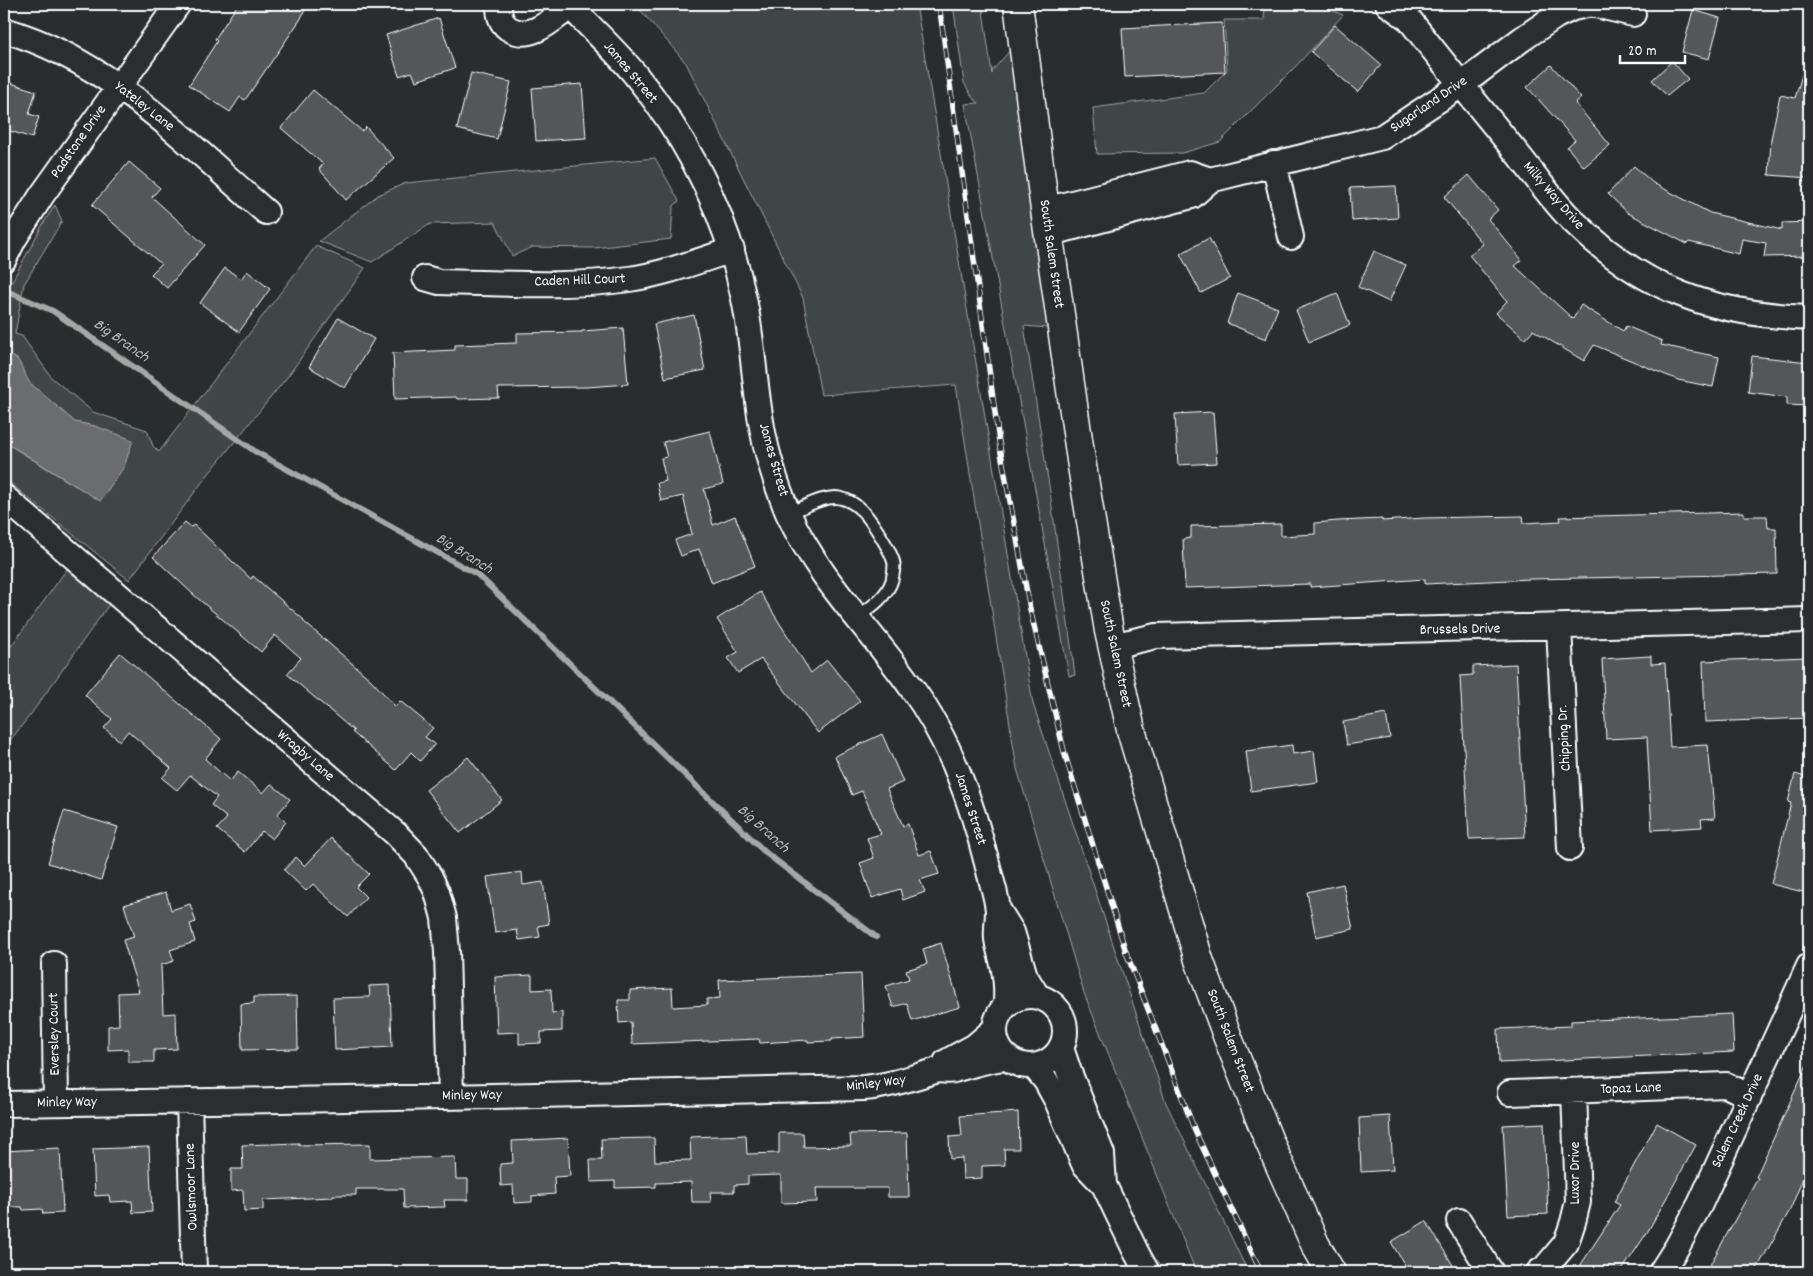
<svg xmlns="http://www.w3.org/2000/svg" width="1813" height="1276" viewBox="0 0 1813 1276" font-family="Dekko,sans-serif">
  <rect width="100%" height="100%" fill="#2a2d2e"/>
  <filter id="ink" filterUnits="userSpaceOnUse"><feTurbulence type="fractalNoise" baseFrequency=".02" numOctaves="2"/><feDisplacementMap in="SourceGraphic" scale="10" xChannelSelector="R" yChannelSelector="G"/><feConvolveMatrix kernelMatrix="1 2 1 2 8 2 1 2 1" color-interpolation-filters="sRGB"/></filter>
  <g filter="url(#ink)">
    <!-- built -->
    <path fill="#373a3b" d="M 1106,1263 L 1112,1272 L 938,1272 L 983,1270 Z"/>
    <!-- green -->
    <path fill="#414445" stroke="#a0a2a2" d="M 635,4 L 916,4 L 1033,704 L 1166,1103 L 1248,1272 L 1196,1272 L 1084,993 L 1017,769 L 956,385 L 821,395 L 803,298 L 686,63 Z
      M 953,4 L 982,4 L 992,74 L 992,71 L 1012,48 L 1048,328 L 1024,326 L 1050,492 L 1075,675 L 1069,676 L 965,104 L 979,103 L 973,98 L 964,83 Z
      M 1293,4 L 1317,4 L 1343,15 L 1297,65 L 1220,142 L 1182,153 L 1097,154 L 1093,108 L 1204,93 L 1227,70 L 1224,20 L 1264,20 L 1265,6 Z
      M 655,158 L 679,201 L 673,207 L 671,239 L 594,248 L 533,247 L 512,256 L 495,222 L 430,224 L 372,262 L 319,241 L 378,195 L 406,183 Z
      M 55,205 L 62,221 L 24,284 L 15,334 L 22,336 L 52,378 L 93,412 L 147,430 L 153,446 L 159,452 L 316,246 L 365,268 L 288,376 L 206,477 L 129,580 L 4,478 L 4,442 L 77,487 L 95,426 L 75,422 L 51,403 L 28,382 L 17,359 L 10,355 L 4,365 L 4,296 L 43,224 Z
      M 67,569 L 110,603 L 31,714 L 4,748 L 4,656 Z"/>
    <!-- water -->
    <path fill="#6a6c6d" stroke="#a6a7a7" d="M 10,355 L 18,360 L 29,382 L 75,422 L 95,426 L 133,440 L 124,467 L 100,501 L 4,441 L 4,365 Z"/>
    <g fill="none" stroke-linecap="round" stroke-linejoin="round">
      <!-- stream -->
      <path stroke="#a6a7a7" stroke-width="6" d="M 4,290 L 53,311 L 256,452 L 478,575 L 766,853 L 876,937"/>
    </g>
    <!-- building -->
    <path fill="#555758" stroke="#fff" d="M 238,4 L 308,4 L 300,20 L 245,100 L 240,97 L 230,112 L 189,85 L 217,41 L 215,39 Z
      M 1693,10 L 1720,18 L 1709,59 L 1682,52 Z
      M 439,18 L 455,68 L 416,81 L 412,72 L 399,76 L 386,35 Z
      M 1222,23 L 1225,72 L 1125,77 L 1122,28 Z
      M 1335,25 L 1381,65 L 1358,92 L 1311,52 Z
      M 1672,61 L 1688,79 L 1667,96 L 1652,80 Z
      M 1551,65 L 1581,98 L 1575,103 L 1610,145 L 1584,167 L 1567,147 L 1575,140 L 1527,87 Z
      M 1805,65 L 1809,66 L 1809,178 L 1769,175 L 1771,139 L 1780,95 L 1795,98 Z
      M 471,73 L 511,82 L 497,139 L 457,129 Z
      M 4,81 L 36,91 L 29,114 L 39,117 L 32,138 L 4,129 Z
      M 582,84 L 586,138 L 536,141 L 532,88 Z
      M 313,90 L 362,131 L 366,127 L 394,158 L 346,200 L 319,169 L 323,164 L 281,128 Z
      M 129,162 L 160,188 L 152,197 L 205,245 L 167,288 L 151,274 L 161,264 L 92,205 Z
      M 1634,166 L 1653,183 L 1710,213 L 1782,230 L 1782,223 L 1809,222 L 1809,256 L 1764,257 L 1766,243 L 1742,239 L 1739,254 L 1689,242 L 1687,244 L 1628,213 L 1608,194 Z
      M 1469,175 L 1498,210 L 1488,219 L 1522,260 L 1515,266 L 1573,319 L 1581,305 L 1623,331 L 1626,326 L 1662,341 L 1661,345 L 1719,357 L 1713,387 L 1678,380 L 1594,345 L 1584,361 L 1533,330 L 1525,339 L 1496,313 L 1507,301 L 1469,255 L 1483,244 L 1444,197 Z
      M 1396,186 L 1398,218 L 1352,221 L 1350,188 Z
      M 1209,238 L 1230,278 L 1201,293 L 1180,254 Z
      M 1374,251 L 1406,265 L 1389,302 L 1358,287 Z
      M 225,268 L 241,279 L 247,271 L 270,289 L 239,332 L 200,303 Z
      M 1238,293 L 1278,308 L 1266,339 L 1227,323 Z
      M 1337,293 L 1350,325 L 1309,342 L 1296,310 Z
      M 694,315 L 705,370 L 665,378 L 654,324 Z
      M 338,318 L 374,339 L 345,388 L 309,367 Z
      M 623,328 L 628,384 L 587,387 L 498,388 L 499,398 L 457,399 L 456,397 L 395,399 L 393,353 L 455,350 L 455,345 L 517,343 L 517,333 L 582,332 L 582,331 Z
      M 1752,356 L 1809,362 L 1809,406 L 1787,405 L 1787,397 L 1748,392 Z
      M 1213,412 L 1217,463 L 1178,465 L 1175,414 Z
      M 710,431 L 723,484 L 704,489 L 713,525 L 735,516 L 755,566 L 712,583 L 699,549 L 681,556 L 675,540 L 692,534 L 683,496 L 661,501 L 657,483 L 666,481 L 661,458 L 667,457 L 663,442 Z
      M 1744,512 L 1744,516 L 1767,516 L 1768,528 L 1776,528 L 1777,574 L 1531,579 L 1425,584 L 1425,579 L 1310,587 L 1310,584 L 1185,588 L 1183,539 L 1191,538 L 1191,526 L 1281,524 L 1281,536 L 1315,534 L 1315,523 L 1338,521 L 1382,519 L 1382,521 L 1424,518 L 1523,516 L 1524,523 L 1561,521 L 1560,517 Z
      M 185,522 L 191,527 L 194,525 L 251,579 L 253,576 L 304,620 L 303,621 L 371,680 L 395,706 L 400,701 L 433,728 L 425,737 L 435,744 L 420,761 L 411,752 L 396,770 L 352,732 L 354,731 L 287,674 L 301,658 L 275,635 L 261,652 L 195,596 L 153,557 Z
      M 760,592 L 811,673 L 827,660 L 860,701 L 818,733 L 761,659 L 738,673 L 728,658 L 738,652 L 717,619 Z
      M 120,653 L 221,739 L 205,759 L 230,781 L 238,772 L 263,793 L 271,784 L 290,799 L 277,815 L 286,822 L 272,839 L 262,831 L 245,852 L 217,829 L 227,818 L 211,805 L 217,797 L 190,775 L 177,790 L 162,778 L 171,768 L 128,731 L 120,741 L 104,728 L 112,719 L 85,695 Z
      M 1651,656 L 1651,664 L 1665,663 L 1670,747 L 1708,745 L 1715,818 L 1701,819 L 1702,827 L 1652,830 L 1647,737 L 1606,739 L 1602,659 Z
      M 1809,657 L 1809,718 L 1705,722 L 1703,661 Z
      M 1516,664 L 1525,837 L 1469,839 L 1460,676 L 1473,675 L 1473,666 Z
      M 1386,714 L 1390,738 L 1347,745 L 1343,722 Z
      M 882,734 L 903,782 L 887,789 L 903,826 L 908,824 L 919,855 L 931,851 L 939,874 L 920,880 L 925,892 L 903,900 L 900,889 L 872,898 L 860,863 L 874,858 L 867,838 L 881,834 L 862,791 L 852,795 L 835,756 Z
      M 1292,745 L 1293,754 L 1314,751 L 1318,782 L 1251,791 L 1246,751 Z
      M 468,757 L 502,800 L 460,833 L 426,790 Z
      M 1795,774 L 1809,778 L 1809,884 L 1807,893 L 1771,884 L 1791,803 L 1788,802 Z
      M 64,811 L 118,827 L 101,880 L 48,863 Z
      M 331,838 L 369,874 L 356,887 L 366,897 L 348,917 L 313,884 L 306,891 L 284,870 L 296,857 L 305,866 Z
      M 522,872 L 523,885 L 543,882 L 549,924 L 538,926 L 540,937 L 519,940 L 517,930 L 495,933 L 487,877 Z
      M 1343,884 L 1353,929 L 1316,937 L 1307,892 Z
      M 166,892 L 171,910 L 190,904 L 196,922 L 190,924 L 195,942 L 170,950 L 174,961 L 161,965 L 163,1014 L 176,1013 L 177,1049 L 154,1050 L 154,1062 L 128,1062 L 128,1049 L 108,1050 L 108,1026 L 119,1025 L 118,993 L 139,992 L 123,940 L 134,937 L 124,905 Z
      M 941,943 L 960,1007 L 912,1021 L 907,1003 L 893,1007 L 886,986 L 909,979 L 906,970 L 927,964 L 923,949 Z
      M 861,974 L 864,1037 L 832,1039 L 832,1041 L 808,1042 L 808,1040 L 760,1043 L 759,1039 L 632,1044 L 631,1022 L 619,1023 L 618,1000 L 630,1000 L 630,990 L 672,988 L 673,1007 L 707,1005 L 707,999 L 720,998 L 719,980 Z
      M 532,975 L 532,990 L 551,989 L 552,1013 L 562,1012 L 562,1031 L 541,1032 L 541,1043 L 519,1044 L 519,1032 L 497,1033 L 495,977 Z
      M 390,985 L 392,1047 L 335,1050 L 333,998 L 370,997 L 369,986 Z
      M 297,996 L 298,1049 L 242,1050 L 241,1004 L 254,1003 L 254,997 Z
      M 1732,1014 L 1734,1052 L 1499,1063 L 1498,1029 L 1571,1026 L 1571,1021 Z
      M 1809,1060 L 1809,1164 L 1790,1210 L 1755,1272 L 1706,1272 L 1758,1178 L 1756,1177 Z
      M 1018,1112 L 1019,1149 L 1004,1149 L 1005,1165 L 982,1166 L 982,1178 L 963,1179 L 962,1158 L 950,1159 L 949,1137 L 962,1136 L 960,1116 Z
      M 1390,1116 L 1393,1170 L 1361,1172 L 1359,1118 Z
      M 1544,1123 L 1548,1214 L 1508,1216 L 1503,1125 Z
      M 1657,1123 L 1696,1145 L 1648,1231 L 1621,1272 L 1576,1272 L 1620,1205 L 1614,1202 Z
      M 779,1133 L 803,1133 L 804,1147 L 851,1146 L 850,1134 L 907,1133 L 909,1197 L 888,1197 L 888,1188 L 816,1188 L 817,1202 L 781,1203 L 781,1175 L 748,1176 L 748,1184 L 734,1185 L 734,1192 L 710,1192 L 711,1202 L 692,1202 L 691,1182 L 656,1183 L 656,1187 L 615,1188 L 615,1181 L 591,1182 L 590,1160 L 602,1160 L 601,1139 L 654,1138 L 655,1161 L 691,1160 L 690,1137 L 746,1135 L 747,1154 L 779,1153 Z
      M 568,1138 L 570,1176 L 554,1177 L 555,1194 L 532,1196 L 532,1202 L 514,1203 L 513,1185 L 501,1186 L 500,1164 L 513,1163 L 512,1141 Z
      M 299,1143 L 299,1145 L 370,1144 L 370,1159 L 455,1157 L 456,1179 L 468,1179 L 468,1200 L 444,1200 L 445,1207 L 404,1208 L 403,1189 L 356,1189 L 356,1195 L 333,1195 L 333,1197 L 263,1200 L 263,1210 L 244,1211 L 243,1190 L 231,1191 L 231,1169 L 243,1169 L 242,1145 Z
      M 149,1147 L 152,1212 L 133,1213 L 132,1201 L 110,1202 L 109,1195 L 95,1196 L 93,1149 Z
      M 60,1148 L 63,1213 L 43,1214 L 42,1209 L 23,1210 L 22,1207 L 7,1207 L 4,1151 Z
      M 1426,1221 L 1457,1272 L 1409,1272 L 1391,1242 Z"/>
    <g fill="none" stroke-linecap="round" stroke-linejoin="round">
      <!-- lane casing -->
      <g stroke="#fff" stroke-width="15">
        <path id="lane" d="M 789,513 C 803,508 824,495 840,498 C 848,500 855,504 860,509 C 870,517 892,552 894,564 C 894,569 893,576 892,580 C 887,597 870,608 856,618"/>
      </g>
      <!-- street casing -->
      <g stroke="#fff" stroke-width="28">
        <path id="street" d="M 499,4 C 499,14 500,22 508,28 C 530,43 554,18 571,6
          M 568,4 C 590,27 614,49 634,73 C 688,139 727,215 744,299 C 753,341 754,384 762,427 C 767,456 777,486 788,513 C 818,579 870,629 911,687 C 950,740 972,803 988,867 C 991,881 997,896 998,911 C 998,920 996,930 997,939 C 999,952 1004,964 1005,977 C 1007,987 1006,996 1006,1006
          M 1388,4 L 1409,19 C 1444,64 1480,108 1516,152 C 1535,175 1553,202 1574,222 C 1644,291 1713,314 1809,318
          M 4,30 C 109,60 186,142 266,212
          M 1274,163 L 1291,237
          M 1045,210 L 1190,173 L 1210,180
          M 1048,234 L 1192,196 L 1210,180 L 1382,137 L 1461,85 L 1522,39 L 1556,16 L 1573,8 L 1591,4 L 1633,14
          M 4,259 L 14,239 L 42,195 L 178,4
          M 425,278 L 439,282 C 502,283 567,288 629,279 C 664,274 698,261 732,250
          M 4,497 L 396,834 L 416,855 L 430,877 L 437,892 L 444,918 L 447,952 L 451,1097
          M 1559,627 L 1570,848
          M 1112,646 L 1156,636 L 1809,620
          M 999,911 L 1012,932 L 1025,976 L 1038,997
          M 54,964 L 56,1103
          M995 1031a35 35 0 1 1 70 0a35 35 0 1 1-70 0Z
          M 1061,1048 L 1069,1072 L 1102,1154 L 1104,1185
          M 946,1062 L 975,1046 L 995,1029
          M 1034,1066 L 1046,1081 L 1057,1101 L 1084,1164 L 1104,1185 L 1136,1252 L 1147,1272
          M 1510,1093 L 1726,1085 L 1749,1096
          M 189,1101 L 194,1272
          M 4,1104 L 348,1099 L 864,1088 C 889,1086 911,1078 935,1071 C 941,1069 948,1072 954,1070 C 972,1065 988,1059 1006,1058
          M 1459,1221 L 1491,1272
          M 1539,1272 L 1545,1268 L 1566,1243 L 1573,1222 L 1578,1202 L 1574,1091
          M 1661,1272 L 1677,1247 L 1700,1204 L 1809,966"/>
      </g>
      <!-- primary casing -->
      <g stroke="#fff" stroke-width="31">
        <path id="primary" d="M 1018,4 L 1045,210 L 1081,460 L 1109,631 L 1131,730 L 1199,960 L 1228,1038 L 1269,1141 L 1315,1244 L 1331,1272"/>
      </g>
      <!-- lane -->
      <use href="#lane" stroke="#2a2d2e" stroke-width="11"/>
      <!-- street -->
      <use href="#street" stroke="#2a2d2e" stroke-width="24"/>
      <!-- primary -->
      <use href="#primary" stroke="#2a2d2e" stroke-width="28"/>
      <!-- rail casing -->
      <g stroke="#fff" stroke-width="5.5">
        <path id="rail" d="M 939,4 L 999,442 L 1030,609 L 1065,755 L 1126,952 L 1195,1131 L 1261,1272"/>
      </g>
      <!-- rail -->
      <use href="#rail" stroke="#2a2d2e" stroke-width="4" stroke-dasharray="11" stroke-linecap="butt"/>
    </g>
  </g>
  <g text-anchor="middle" dominant-baseline="central" stroke-width="4.5" stroke-linejoin="round" paint-order="stroke">
    <!-- street labels -->
    <g font-size="15" fill="#fff" stroke="#2a2d2e">
      <text transform="translate(630 73) rotate(50)">James Street</text>
      <text transform="translate(1429 105) rotate(-34)">Sugarland Drive</text>
      <text transform="translate(144 107) rotate(38)">Yateley Lane</text>
      <text transform="translate(79 142) rotate(-55)">Padstone Drive</text>
      <text transform="translate(1553 196) rotate(49)">Milky Way Drive</text>
      <text transform="translate(1051 254) rotate(82)">South Salem Street</text>
      <text transform="translate(580 281) rotate(-2)">Caden Hill Court</text>
      <text transform="translate(773 460) rotate(74)">James Street</text>
      <text transform="translate(1460 630) rotate(-1)">Brussels Drive</text>
      <text transform="translate(1115 654) rotate(78)">South Salem Street</text>
      <text transform="translate(1565 738) rotate(-93)">Chipping Dr.</text>
      <text transform="translate(305 756) rotate(41)">Wragby Lane</text>
      <text transform="translate(970 809) rotate(72)">James Street</text>
      <text transform="translate(55 1034) rotate(-91)">Eversley Court</text>
      <text transform="translate(1230 1041) rotate(69)">South Salem Street</text>
      <text transform="translate(876 1084) rotate(-7)">Minley Way</text>
      <text transform="translate(1631 1089) rotate(-2)">Topaz Lane</text>
      <text transform="translate(472 1096) rotate(-1)">Minley Way</text>
      <text transform="translate(67 1103) rotate(-1)">Minley Way</text>
      <text transform="translate(1738 1121) rotate(-65)">Salem Creek Drive</text>
      <text transform="translate(1576 1173) rotate(-90)">Luxor Drive</text>
      <text transform="translate(192 1187) rotate(-92)">Owlsmoor Lane</text>
    </g>
    <!-- water labels -->
    <g font-size="16" font-style="italic" fill="#b4b6b6" stroke="#2a2d2e">
      <text transform="translate(121 341) rotate(35)">Big Branch</text>
      <text transform="translate(464 554) rotate(32)">Big Branch</text>
      <text transform="translate(763 829) rotate(42)">Big Branch</text>
    </g>
  </g>
  <!-- margin -->
  <rect width="1813" height="1276" fill="none" stroke="#2a2d2e" stroke-width="20"/>
  <rect x="10" y="10" width="1793" height="1256" fill="none" stroke="#fff" stroke-width="2" filter="url(#ink)"/>
  <!-- scale -->
  <path d="M1620 55v8h65v-8" fill="none" stroke="#ffffff" stroke-width="2.5"/>
  <text x="1628" y="55" font-size="15" fill="#ffffff" stroke="#2a2d2e" stroke-width="4" paint-order="stroke">20 m</text>
</svg>
